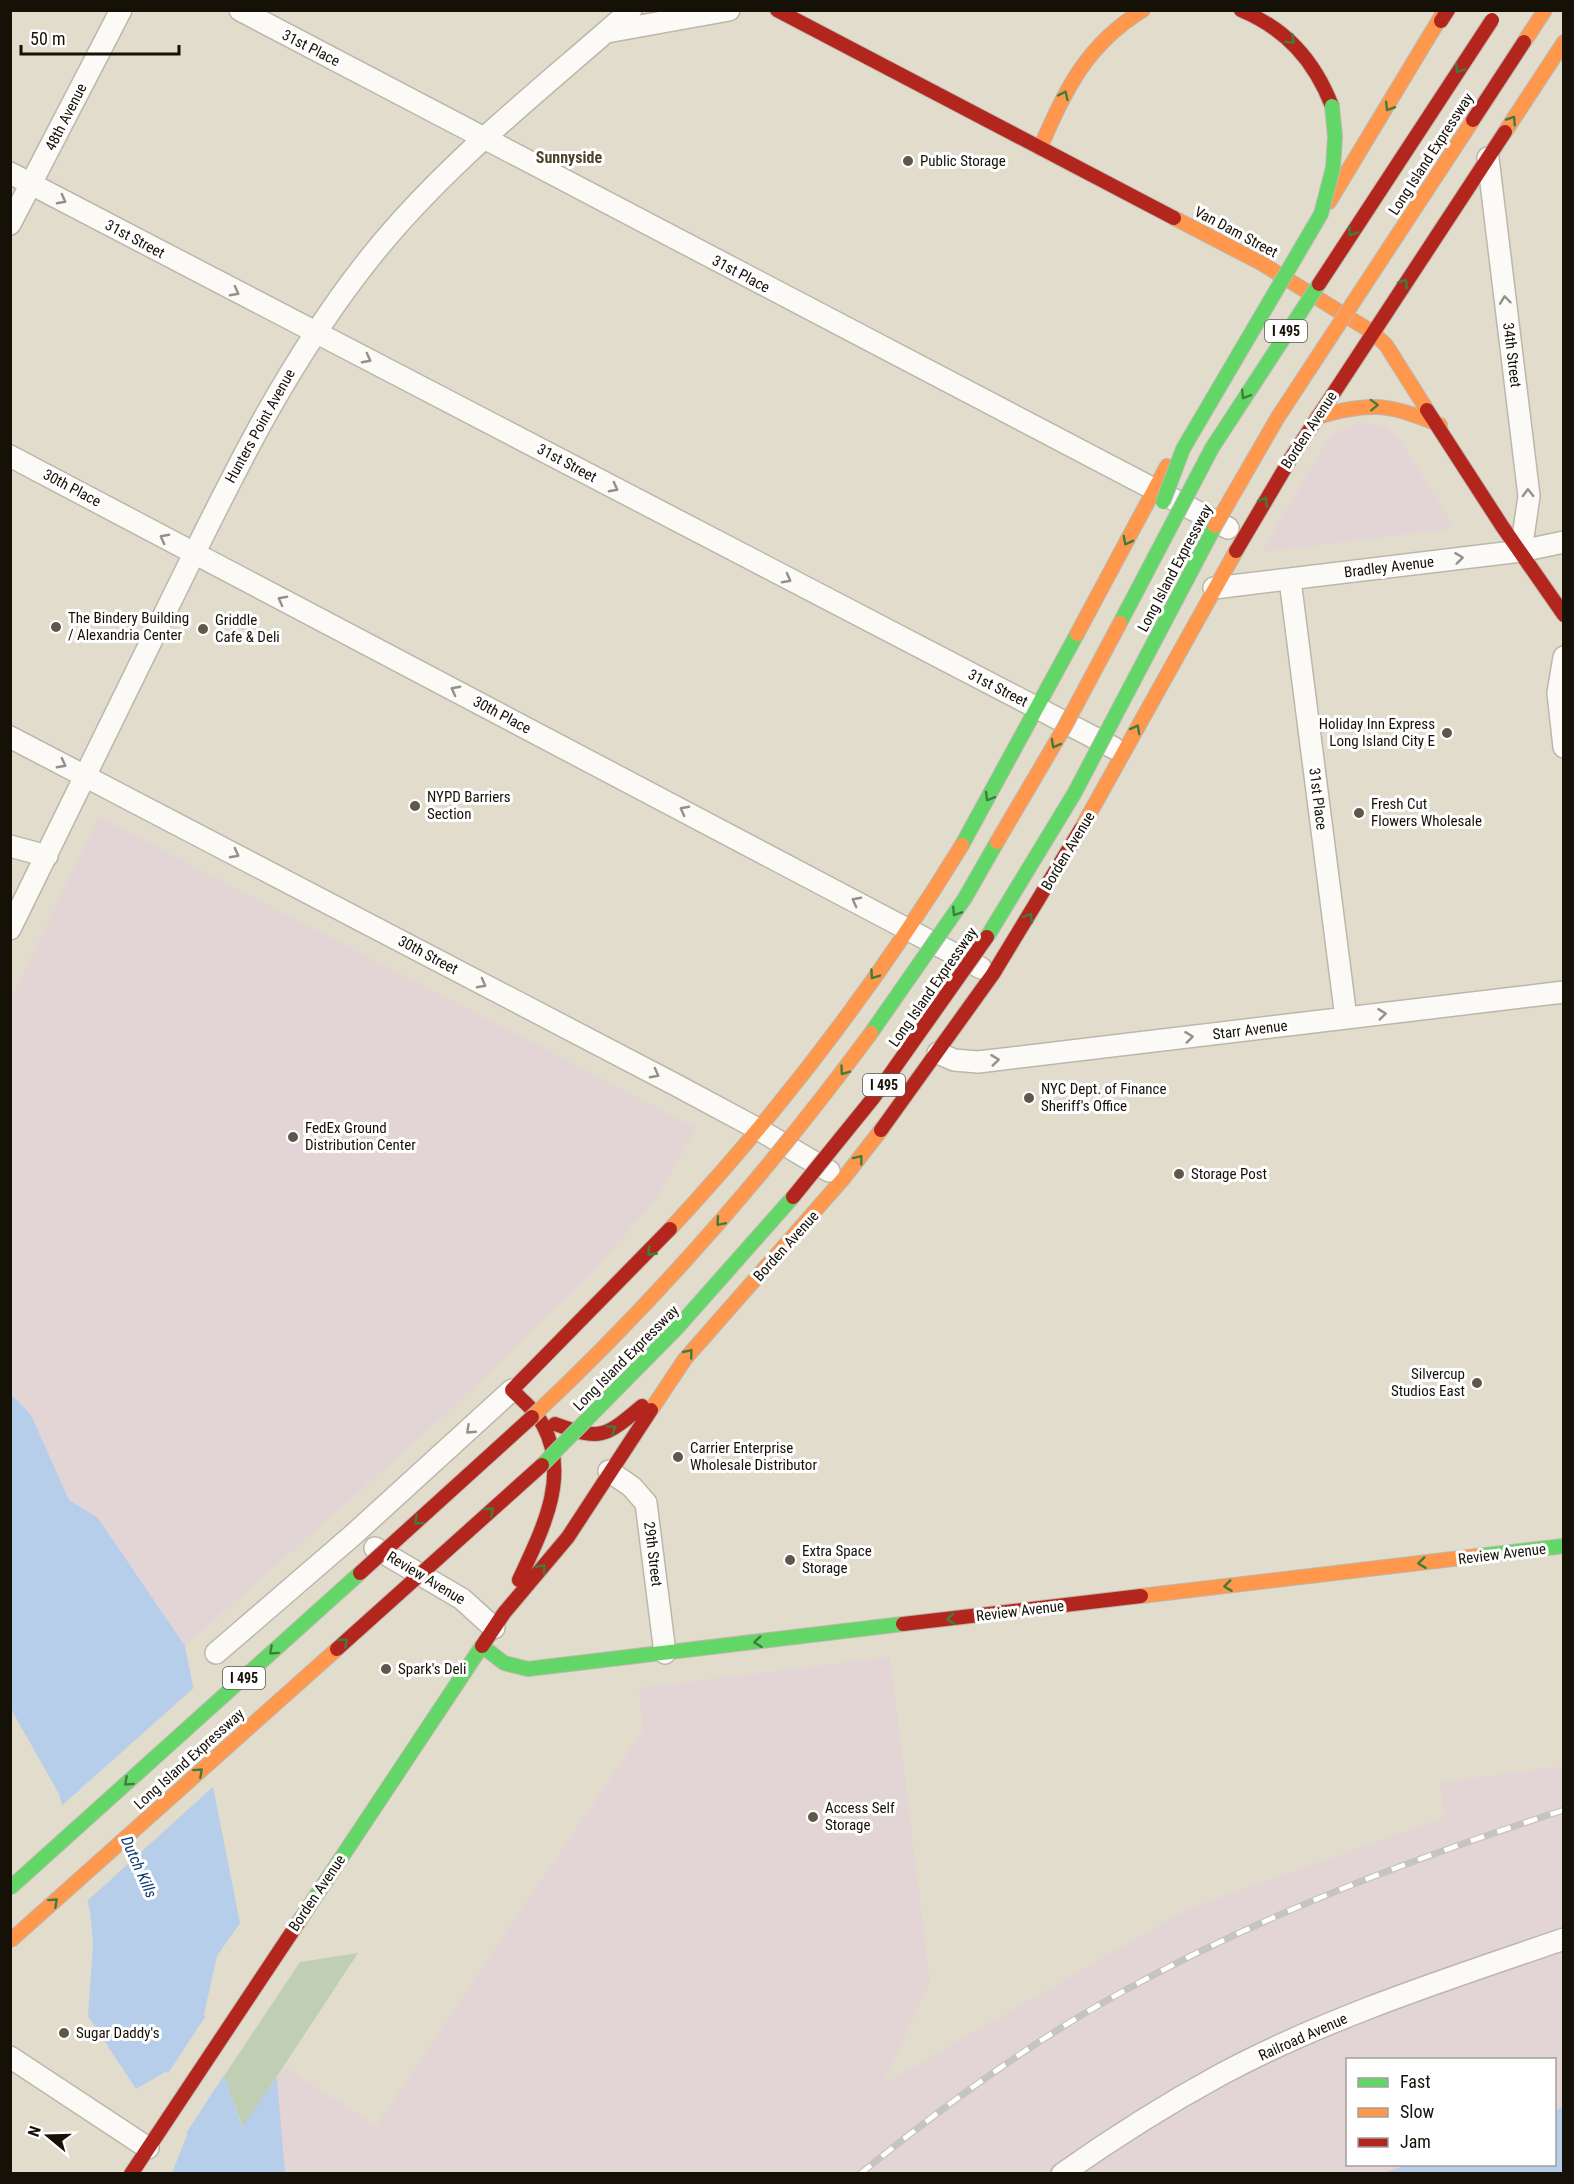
<svg xmlns="http://www.w3.org/2000/svg" width="1574" height="2184" viewBox="0 0 1574 2184" font-family="'Roboto Condensed',sans-serif">
  <rect width="100%" height="100%" fill="#e2dccc"/>
  <!-- industrial -->
  <path fill="#e3d5d6" d="M 1361,423 L 1386,427 L 1399,438 L 1455,528 L 1262,552 L 1331,435 Z
    M 99,817 L 696,1128 L 654,1202 L 586,1279 L 447,1413 L 185,1646 L 98,1518 L 69,1500 L 31,1415 L 11,1393 L 10,1001 Z
    M 890,1657 L 930,1982 L 882,2085 L 1190,1908 L 1444,1818 L 1440,1783 L 1563,1766 L 1563,2107 L 1555,2110 L 1554,2060 L 1348,2060 L 1348,2164 L 1407,2165 L 1383,2173 L 1359,2173 L 1357,2170 L 1353,2174 L 285,2173 L 277,2077 L 285,2067 L 376,2126 L 643,1730 L 639,1688 Z"/>
  <!-- green -->
  <path fill="#c0ceb3" d="M 358,1953 L 243,2128 L 224,2076 L 300,1962 Z"/>
  <!-- water -->
  <path fill="#b7ceeb" d="M 10,1393 L 31,1415 L 69,1500 L 98,1518 L 185,1646 L 240,1923 L 217,1956 L 204,2014 L 242,2127 L 277,2077 L 285,2173 L 172,2173 L 187,2135 L 167,2071 L 136,2089 L 88,2016 L 93,1945 L 90,1911 L 59,1794 L 11,1709 Z
    M 1563,2107 L 1563,2173 L 1383,2173 L 1407,2165 L 1554,2164 L 1555,2110 Z"/>
  <!-- pier -->
  <path fill="#e2dccc" d="M 196,1686 L 216,1784 L 85,1903 L 59,1808 Z
    M 207,2014 L 226,2072 L 185,2135 L 167,2075 Z"/>
  <g fill="none" stroke-linecap="round" stroke-linejoin="round">
    <!-- street casing -->
    <g stroke="#bcb7aa" stroke-width="24">
      <path id="street" d="M 240,10 L 1228,528
        M 607,32 L 729,10
        M 1488,158 L 1529,496 L 1521,551
        M 10,173 L 1114,748
        M 10,224 L 121,10
        M 10,456 L 981,968
        M 1290,580 L 1346,1018
        M 1214,588 L 1521,551 L 1564,542
        M 1564,657 L 1558,693 L 1564,747
        M 10,737 L 676,1085 L 758,1129 L 829,1171
        M 10,846 L 47,856
        M 10,929 C 61,824 113,720 164,615 C 227,487 283,366 373,254 C 448,161 542,89 631,10
        M 938,1053 L 954,1060 L 978,1062 L 1564,992
        M 609,1471 L 632,1487 L 646,1503 L 665,1653
        M 375,1548 L 462,1599 L 494,1628
        M 216,1653 L 353,1535 L 512,1390
        M 10,2057 L 148,2148
        M 1062,2174 C 1113,2138 1165,2105 1220,2075 C 1328,2017 1448,1979 1564,1939"/>
    </g>
    <!-- fast casing -->
    <g stroke="#bcb7aa" stroke-width="16">
      <path id="fast" d="M 962,845 L 1077,634
        M 1478,1556 L 1564,1546
        M 482,1646 L 504,1663 L 528,1669 L 903,1624
        M 300,1920 L 482,1646"/>
    </g>
    <!-- slow casing -->
    <g stroke="#bcb7aa" stroke-width="16">
      <path id="slow" d="M 1524,42 L 1545,10
        M 1505,132 L 1564,42
        M 1040,148 C 1066,89 1086,45 1143,10
        M 1329,202 L 1445,10
        M 1174,218 L 1261,263 L 1372,332 L 1386,345 L 1427,410
        M 1317,417 C 1371,401 1389,404 1440,425
        M 1077,634 L 1167,466
        M 1081,829 L 1236,551
        M 670,1229 C 780,1111 878,982 962,845
        M 651,1410 L 685,1359 L 843,1179 L 881,1130
        M 1141,1596 L 1478,1556"/>
    </g>
    <!-- jam casing -->
    <g stroke="#bcb7aa" stroke-width="16">
      <path id="jam" d="M 777,10 L 1174,218
        M 1241,10 C 1286,29 1314,60 1332,106
        M 1441,21 L 1448,10
        M 1427,410 L 1502,526 L 1564,615
        M 1236,551 L 1291,458 L 1505,132
        M 881,1130 L 993,974 L 1081,829
        M 555,1424 C 602,1441 605,1437 642,1406
        M 519,1580 C 541,1532 571,1477 543,1425 C 536,1411 523,1401 512,1390 L 670,1229
        M 903,1624 L 1141,1596
        M 482,1646 L 504,1613 L 568,1537 L 651,1410
        M 131,2174 L 300,1920"/>
    </g>
    <!-- street -->
    <use href="#street" stroke="#fbfaf7" stroke-width="21"/>
    <!-- fast -->
    <use href="#fast" stroke="#63d668" stroke-width="14"/>
    <!-- slow -->
    <use href="#slow" stroke="#ff974d" stroke-width="14"/>
    <!-- jam -->
    <use href="#jam" stroke="#b3261e" stroke-width="14"/>
    <!-- rail casing -->
    <g stroke="#c6c4bf" stroke-width="7">
      <path id="rail" d="M 860,2174 C 942,2107 1028,2044 1120,1993 C 1261,1915 1411,1859 1564,1810"/>
    </g>
    <!-- rail -->
    <use href="#rail" stroke="#fff" stroke-width="4.5" stroke-dasharray="14" stroke-linecap="butt"/>
    <!-- fast-bridge casing -->
    <g stroke="#bdbab2" stroke-width="16" stroke-linecap="butt">
      <path id="fast-bridge" d="M 1163,502 L 1183,449 L 1321,214 L 1333,168 L 1335,137 L 1332,106
        M 1120,623 L 1212,448 L 1319,284
        M 987,937 L 1074,794 L 1215,526
        M 871,1033 L 965,898 L 997,842
        M 542,1465 L 677,1328 L 793,1197
        M 10,1888 L 360,1573"/>
    </g>
    <!-- slow-bridge casing -->
    <g stroke="#bdbab2" stroke-width="16" stroke-linecap="butt">
      <path id="slow-bridge" d="M 1215,526 L 1278,417 L 1473,120
        M 997,842 L 1064,728 L 1120,623
        M 532,1417 C 657,1300 769,1171 871,1033
        M 10,1941 L 337,1649"/>
    </g>
    <!-- jam-bridge casing -->
    <g stroke="#bdbab2" stroke-width="16" stroke-linecap="butt">
      <path id="jam-bridge" d="M 1473,120 L 1524,42
        M 1319,284 L 1492,20
        M 793,1197 L 874,1097 L 987,937
        M 360,1573 L 532,1417
        M 337,1649 L 542,1465"/>
    </g>
    <!-- fast-bridge -->
    <use href="#fast-bridge" stroke="#63d668" stroke-width="14"/>
    <!-- slow-bridge -->
    <use href="#slow-bridge" stroke="#ff974d" stroke-width="14"/>
    <!-- jam-bridge -->
    <use href="#jam-bridge" stroke="#b3261e" stroke-width="14"/>
  </g>
  <!-- one-way arrows -->
  <defs><path id="oneway-chevron" d="M-2-3.5L2.5 0L-2 3.5" fill="none" stroke-width="1.6" stroke-linecap="round" stroke-linejoin="round" transform="scale(1.5)"/></defs>
  <g stroke="#407d3c">
    <use href="#oneway-chevron" transform="translate(1291 40) rotate(42)"/>
    <use href="#oneway-chevron" transform="translate(1459 69) rotate(123)"/>
    <use href="#oneway-chevron" transform="translate(1064 95) rotate(-65)"/>
    <use href="#oneway-chevron" transform="translate(1389 107) rotate(121)"/>
    <use href="#oneway-chevron" transform="translate(1512 120) rotate(-57)"/>
    <use href="#oneway-chevron" transform="translate(1352 232) rotate(123)"/>
    <use href="#oneway-chevron" transform="translate(1404 283) rotate(-56)"/>
    <use href="#oneway-chevron" transform="translate(1245 395) rotate(122)"/>
    <use href="#oneway-chevron" transform="translate(1374 405) rotate(-2)"/>
    <use href="#oneway-chevron" transform="translate(1264 501) rotate(-59)"/>
    <use href="#oneway-chevron" transform="translate(1127 541) rotate(118)"/>
    <use href="#oneway-chevron" transform="translate(1136 729) rotate(-61)"/>
    <use href="#oneway-chevron" transform="translate(1055 744) rotate(119)"/>
    <use href="#oneway-chevron" transform="translate(989 797) rotate(120)"/>
    <use href="#oneway-chevron" transform="translate(956 912) rotate(123)"/>
    <use href="#oneway-chevron" transform="translate(1029 917) rotate(-59)"/>
    <use href="#oneway-chevron" transform="translate(874 975) rotate(125)"/>
    <use href="#oneway-chevron" transform="translate(844 1071) rotate(126)"/>
    <use href="#oneway-chevron" transform="translate(859 1159) rotate(-52)"/>
    <use href="#oneway-chevron" transform="translate(720 1222) rotate(131)"/>
    <use href="#oneway-chevron" transform="translate(651 1252) rotate(134)"/>
    <use href="#oneway-chevron" transform="translate(689 1353) rotate(-51)"/>
    <use href="#oneway-chevron" transform="translate(612 1429) rotate(-34)"/>
    <use href="#oneway-chevron" transform="translate(490 1511) rotate(-42)"/>
    <use href="#oneway-chevron" transform="translate(418 1521) rotate(138)"/>
    <use href="#oneway-chevron" transform="translate(1422 1563) rotate(173)"/>
    <use href="#oneway-chevron" transform="translate(542 1568) rotate(-50)"/>
    <use href="#oneway-chevron" transform="translate(1228 1586) rotate(173)"/>
    <use href="#oneway-chevron" transform="translate(951 1619) rotate(173)"/>
    <use href="#oneway-chevron" transform="translate(344 1642) rotate(-42)"/>
    <use href="#oneway-chevron" transform="translate(758 1642) rotate(173)"/>
    <use href="#oneway-chevron" transform="translate(273 1651) rotate(138)"/>
    <use href="#oneway-chevron" transform="translate(199 1772) rotate(-42)"/>
    <use href="#oneway-chevron" transform="translate(128 1782) rotate(138)"/>
    <use href="#oneway-chevron" transform="translate(54 1902) rotate(-42)"/>
  </g>
  <g stroke="#94918b">
    <use href="#oneway-chevron" transform="translate(62 200) rotate(28)"/>
    <use href="#oneway-chevron" transform="translate(235 292) rotate(28)"/>
    <use href="#oneway-chevron" transform="translate(1505 300) rotate(-97)"/>
    <use href="#oneway-chevron" transform="translate(367 359) rotate(28)"/>
    <use href="#oneway-chevron" transform="translate(614 488) rotate(28)"/>
    <use href="#oneway-chevron" transform="translate(1528 493) rotate(-91)"/>
    <use href="#oneway-chevron" transform="translate(164 538) rotate(-152)"/>
    <use href="#oneway-chevron" transform="translate(1459 558) rotate(-7)"/>
    <use href="#oneway-chevron" transform="translate(787 579) rotate(28)"/>
    <use href="#oneway-chevron" transform="translate(282 600) rotate(-152)"/>
    <use href="#oneway-chevron" transform="translate(455 690) rotate(-152)"/>
    <use href="#oneway-chevron" transform="translate(62 764) rotate(28)"/>
    <use href="#oneway-chevron" transform="translate(684 810) rotate(-152)"/>
    <use href="#oneway-chevron" transform="translate(235 854) rotate(28)"/>
    <use href="#oneway-chevron" transform="translate(856 901) rotate(-152)"/>
    <use href="#oneway-chevron" transform="translate(482 984) rotate(28)"/>
    <use href="#oneway-chevron" transform="translate(1382 1014) rotate(-7)"/>
    <use href="#oneway-chevron" transform="translate(1189 1037) rotate(-7)"/>
    <use href="#oneway-chevron" transform="translate(995 1060) rotate(-7)"/>
    <use href="#oneway-chevron" transform="translate(655 1074) rotate(28)"/>
    <use href="#oneway-chevron" transform="translate(470 1430) rotate(137)"/>
  </g>
  <!-- markers -->
  <g fill="#5d584c" stroke="#fff" stroke-width="2">
    <circle cx="908" cy="161" r="6"/>
    <circle cx="56" cy="627" r="6"/>
    <circle cx="203" cy="629" r="6"/>
    <circle cx="1447" cy="733" r="6"/>
    <circle cx="415" cy="806" r="6"/>
    <circle cx="1359" cy="813" r="6"/>
    <circle cx="1029" cy="1098" r="6"/>
    <circle cx="293" cy="1137" r="6"/>
    <circle cx="1179" cy="1174" r="6"/>
    <circle cx="1477" cy="1383" r="6"/>
    <circle cx="678" cy="1457" r="6"/>
    <circle cx="790" cy="1560" r="6"/>
    <circle cx="386" cy="1669" r="6"/>
    <circle cx="813" cy="1817" r="6"/>
    <circle cx="64" cy="2033" r="6"/>
  </g>
  <g text-anchor="middle" dominant-baseline="central" stroke-width="6" stroke-linejoin="round" paint-order="stroke">
    <!-- shield labels -->
    <g fill="#fff" stroke="#5c5851" stroke-width="1.5">
      <rect x="1265" y="320" width="42" height="22" rx="4.5"/>
      <rect x="863" y="1074" width="42" height="22" rx="4.5"/>
      <rect x="223" y="1667" width="42" height="22" rx="4.5"/>
    </g>
    <g font-size="14" font-weight="bold" fill="#161107">
      <text x="1286" y="331">I 495</text>
      <text x="884" y="1085">I 495</text>
      <text x="244" y="1678">I 495</text>
    </g>
    <!-- street labels -->
    <g font-size="15" fill="#161107" stroke="#fff">
      <text transform="translate(311 48) rotate(27)">31st Place</text>
      <text transform="translate(66 117) rotate(-63)">48th Avenue</text>
      <text transform="translate(1431 154) rotate(-57)">Long Island Expressway</text>
      <text transform="translate(1236 232) rotate(28)">Van Dam Street</text>
      <text transform="translate(135 239) rotate(28)">31st Street</text>
      <text transform="translate(741 274) rotate(28)">31st Place</text>
      <text transform="translate(1512 355) rotate(83)">34th Street</text>
      <text transform="translate(260 426) rotate(-61)">Hunters Point Avenue</text>
      <text transform="translate(1309 430) rotate(-57)">Borden Avenue</text>
      <text transform="translate(567 463) rotate(28)">31st Street</text>
      <text transform="translate(72 488) rotate(28)">30th Place</text>
      <text transform="translate(1389 567) rotate(-7)">Bradley Avenue</text>
      <text transform="translate(1175 568) rotate(-62)">Long Island Expressway</text>
      <text transform="translate(998 688) rotate(27)">31st Street</text>
      <text transform="translate(502 715) rotate(28)">30th Place</text>
      <text transform="translate(1318 799) rotate(83)">31st Place</text>
      <text transform="translate(1068 851) rotate(-59)">Borden Avenue</text>
      <text transform="translate(428 955) rotate(28)">30th Street</text>
      <text transform="translate(933 987) rotate(-55)">Long Island Expressway</text>
      <text transform="translate(1250 1030) rotate(-7)">Starr Avenue</text>
      <text transform="translate(786 1246) rotate(-48)">Borden Avenue</text>
      <text transform="translate(626 1358) rotate(-45)">Long Island Expressway</text>
      <text transform="translate(653 1554) rotate(83)">29th Street</text>
      <text transform="translate(1502 1554) rotate(-7)">Review Avenue</text>
      <text transform="translate(426 1578) rotate(31)">Review Avenue</text>
      <text transform="translate(1020 1611) rotate(-7)">Review Avenue</text>
      <text transform="translate(189 1759) rotate(-42)">Long Island Expressway</text>
      <text transform="translate(317 1893) rotate(-56)">Borden Avenue</text>
      <text transform="translate(1303 2037) rotate(-24)">Railroad Avenue</text>
    </g>
    <!-- poi labels -->
    <g font-size="15" fill="#161107" stroke="#fff" text-anchor="start">
      <text x="920" y="161">Public Storage</text>
      <text x="68" y="618">The Bindery Building<tspan x="68" dy="17">/ Alexandria Center</tspan></text>
      <text x="215" y="620">Griddle<tspan x="215" dy="17">Cafe &amp; Deli</tspan></text>
      <text x="1435" y="724" text-anchor="end">Holiday Inn Express<tspan x="1435" dy="17">Long Island City E</tspan></text>
      <text x="427" y="797">NYPD Barriers<tspan x="427" dy="17">Section</tspan></text>
      <text x="1371" y="804">Fresh Cut<tspan x="1371" dy="17">Flowers Wholesale</tspan></text>
      <text x="1041" y="1089">NYC Dept. of Finance<tspan x="1041" dy="17">Sheriff's Office</tspan></text>
      <text x="305" y="1128">FedEx Ground<tspan x="305" dy="17">Distribution Center</tspan></text>
      <text x="1191" y="1174">Storage Post</text>
      <text x="1465" y="1374" text-anchor="end">Silvercup<tspan x="1465" dy="17">Studios East</tspan></text>
      <text x="690" y="1448">Carrier Enterprise<tspan x="690" dy="17">Wholesale Distributor</tspan></text>
      <text x="802" y="1551">Extra Space<tspan x="802" dy="17">Storage</tspan></text>
      <text x="398" y="1669">Spark's Deli</text>
      <text x="825" y="1808">Access Self<tspan x="825" dy="17">Storage</tspan></text>
      <text x="76" y="2033">Sugar Daddy's</text>
    </g>
    <!-- neighbourhood labels -->
    <g font-size="16" font-weight="bold" fill="#4e432a" stroke="#fff">
      <text x="569" y="157">Sunnyside</text>
    </g>
    <!-- water labels -->
    <g font-size="16" font-style="italic" fill="#113d76" stroke="#fff">
      <text transform="translate(139 1867) rotate(66)">Dutch Kills</text>
    </g>
  </g>
  <!-- border -->
  <rect width="1574" height="2184" fill="none" stroke="#161107" stroke-width="24"/>
  <!-- legend -->
  <rect x="1346" y="2058" width="210" height="108" fill="#ffffff" stroke="#a2a09c" stroke-width="1.5"/>
  <rect x="1358" y="2078" width="30" height="9" fill="#63d668" stroke="#a2a09c" stroke-width="1.5"/>
  <text x="1400" y="2088" font-size="18" fill="#161107">Fast</text>
  <rect x="1358" y="2108" width="30" height="9" fill="#ff974d" stroke="#a2a09c" stroke-width="1.5"/>
  <text x="1400" y="2118" font-size="18" fill="#161107">Slow</text>
  <rect x="1358" y="2138" width="30" height="9" fill="#b3261e" stroke="#a2a09c" stroke-width="1.5"/>
  <text x="1400" y="2148" font-size="18" fill="#161107">Jam</text>
  <!-- north arrow -->
  <g transform="translate(48 2136) rotate(289)" stroke="#ffffff" stroke-width="4.5" paint-order="stroke">
  <path d="M0-4.5L10 22L0 15L-10 22Z" fill="#161107"/>
  <text y="-9" font-size="16" font-weight="bold" text-anchor="middle" fill="#161107">N</text>
  </g>
  <!-- scale -->
  <path d="M21 45v9h158v-9" fill="none" stroke="#161107" stroke-width="3"/>
  <text x="30" y="45" font-size="18" fill="#161107" stroke="#ffffff" stroke-width="4.5" paint-order="stroke">50 m</text>
</svg>
